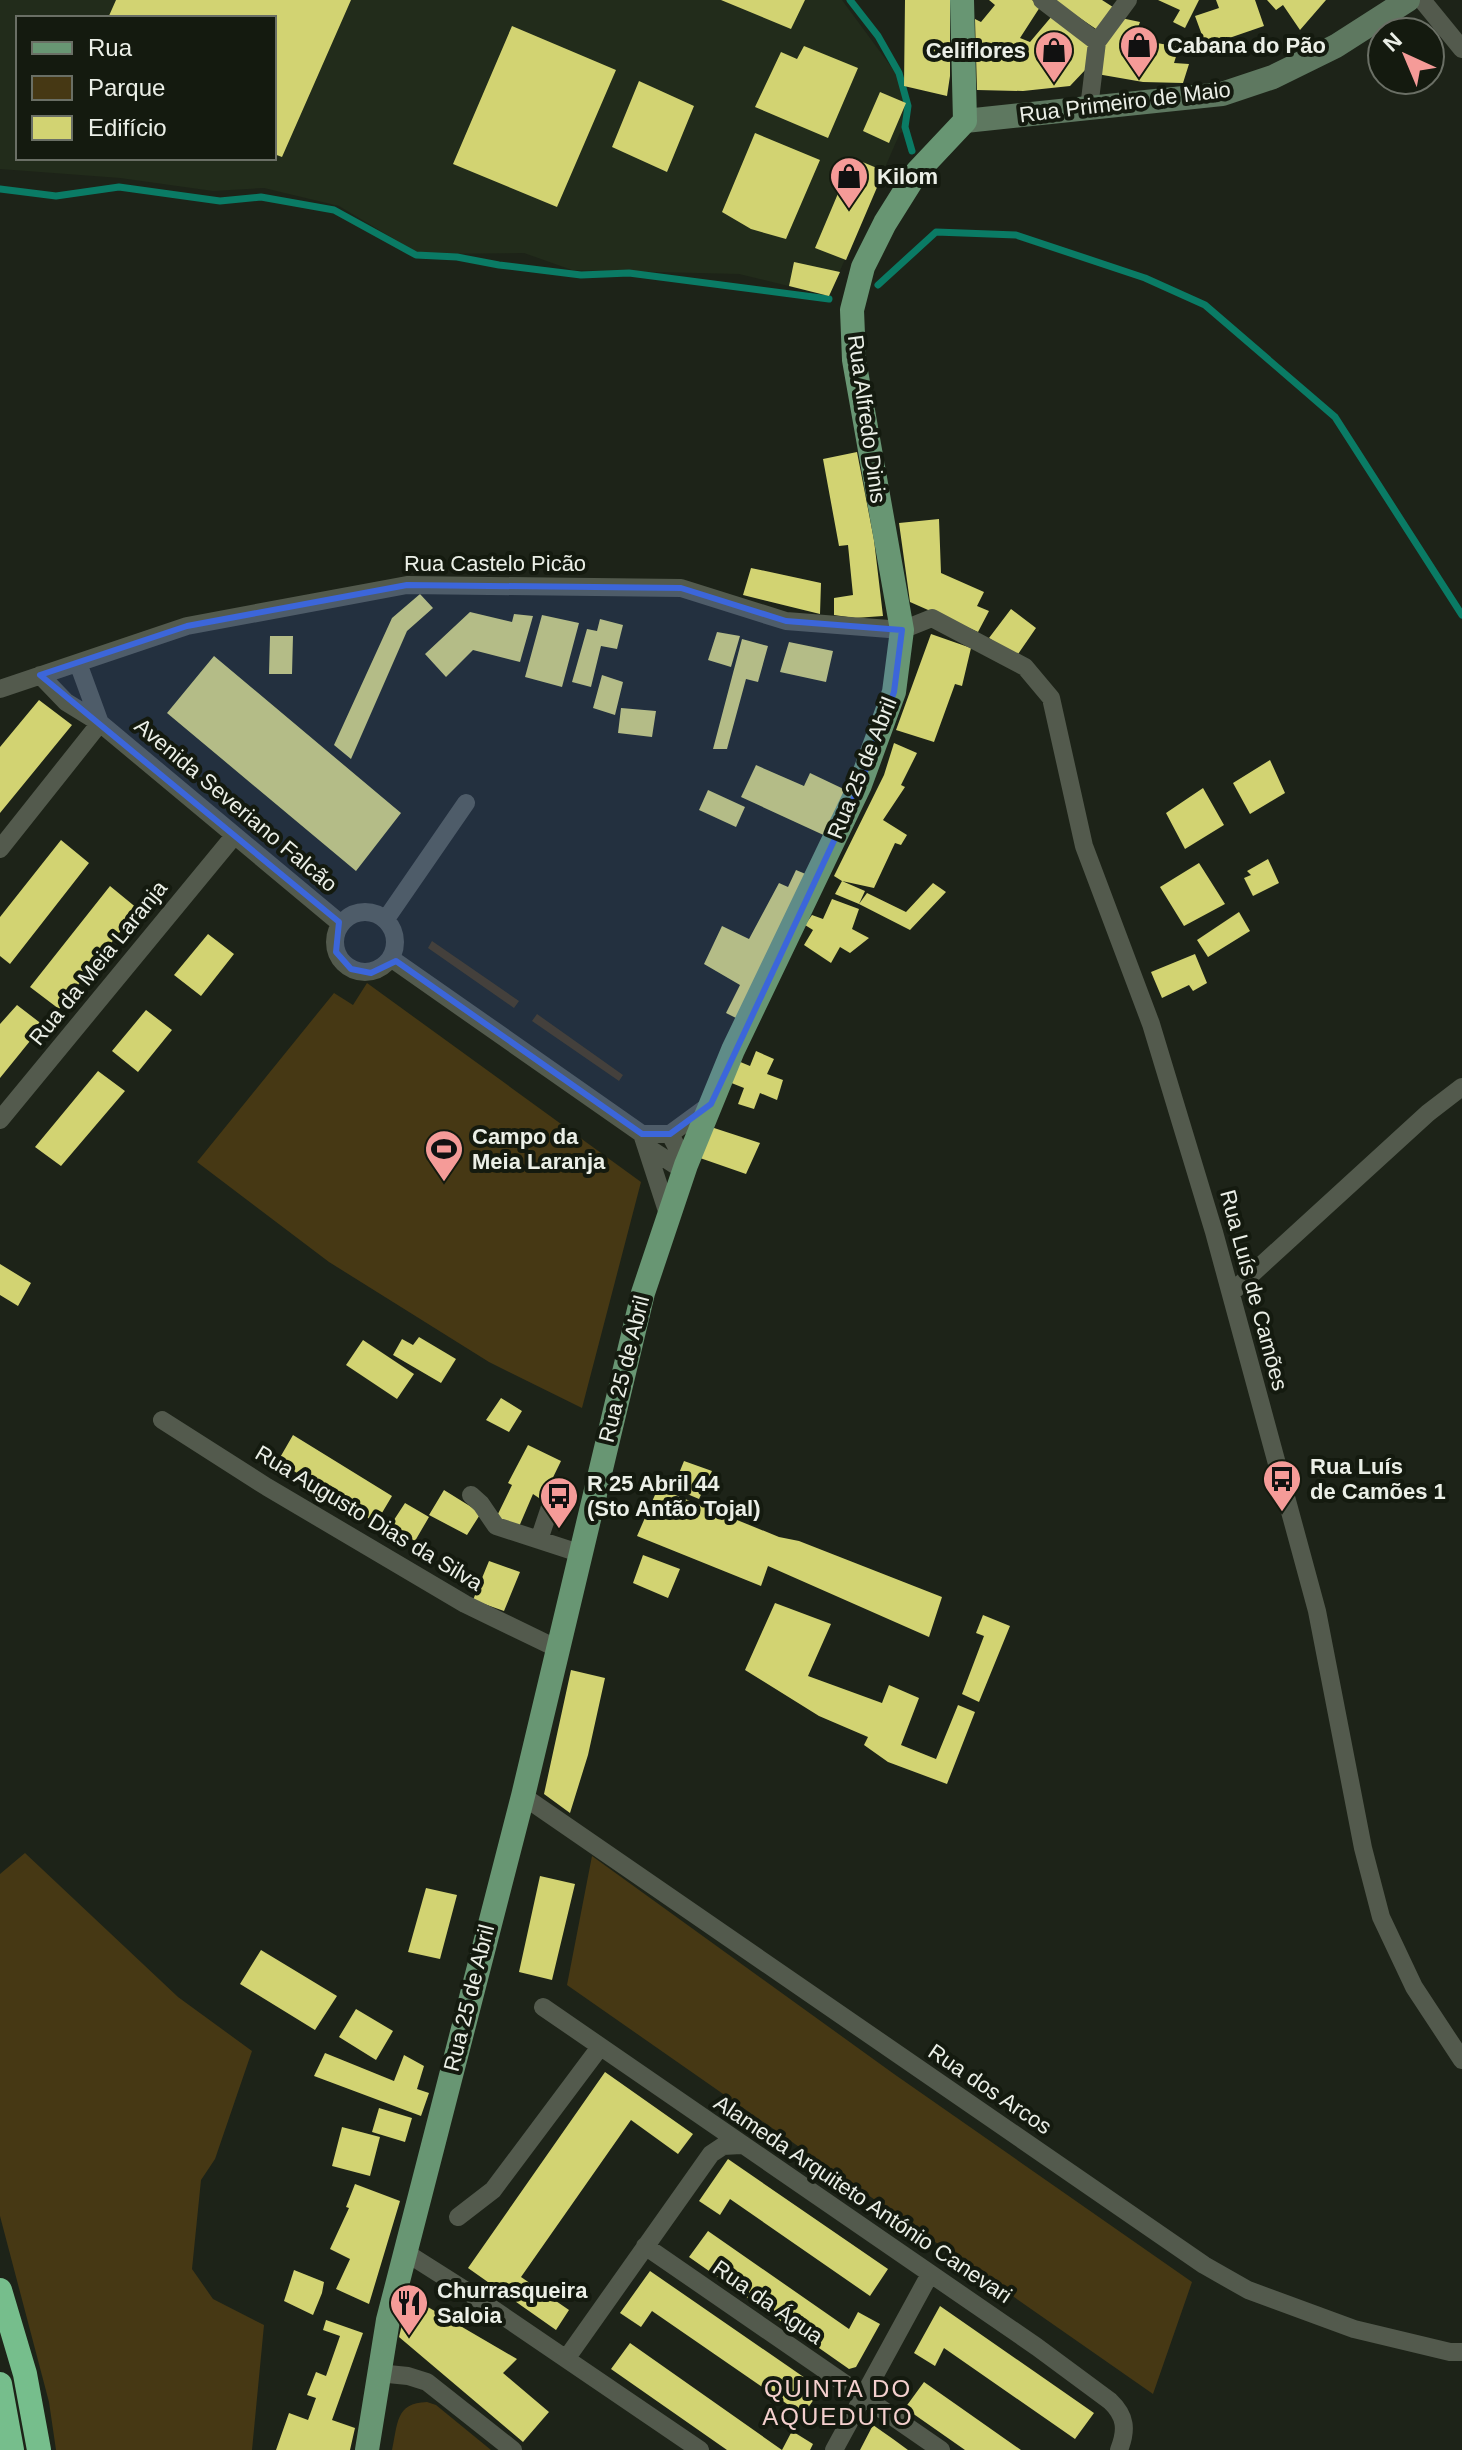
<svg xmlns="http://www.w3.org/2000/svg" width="1462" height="2450" viewBox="0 0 1462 2450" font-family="Arial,sans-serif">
  <rect width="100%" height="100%" fill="#1d2318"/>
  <!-- built -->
  <path fill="#222c1b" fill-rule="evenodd" d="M 0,0 L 842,0 L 898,76 L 909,104 L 906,121 L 910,131 L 900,133 L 829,296 L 739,274 L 572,270 L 524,253 L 419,254 L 339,206 L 264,188 L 213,191 L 120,178 L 0,169 ZM 18,18 L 274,18 L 274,158 L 18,158 Z"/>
  <!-- green -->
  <path fill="#463814" d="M 432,941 L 519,1001 L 514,1008 L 428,948 Z
    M 367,983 L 641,1182 L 582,1408 L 489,1362 L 329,1262 L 197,1162 L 334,993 L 353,1005 Z
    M 537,1014 L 623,1075 L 619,1081 L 532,1021 Z
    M 25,1853 L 178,1997 L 252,2051 L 215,2159 L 201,2180 L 192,2269 L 213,2299 L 264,2325 L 252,2450 L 56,2450 L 49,2402 L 0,2216 L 0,1874 Z
    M 592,1856 L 894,2074 L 1192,2282 L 1153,2394 L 567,1985 Z
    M 427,2402 L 436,2405 L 491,2450 L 392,2450 C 398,2424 395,2403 427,2402 Z"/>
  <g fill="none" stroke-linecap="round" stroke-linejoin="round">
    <!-- stream -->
    <path stroke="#0a7b65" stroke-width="7" d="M 850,0 L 878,36 L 899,73 L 908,106 L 905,127 L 912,151
      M 0,189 L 56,196 L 119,187 L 220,201 L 261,197 L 334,210 L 416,255 L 457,257 L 499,265 L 581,275 L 629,273 L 829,299
      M 878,285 L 936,232 L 1016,235 L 1145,278 L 1205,305 L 1335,417 L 1462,615"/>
  </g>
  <!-- building -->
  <path fill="#d2d372" d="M 116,0 L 351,0 L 282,157 L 274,154 L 274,18 L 108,18 Z
    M 721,0 L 805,0 L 791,29 Z
    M 905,0 L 950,0 L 950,76 L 947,96 L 904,86 Z
    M 989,0 L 1032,0 L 1040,7 L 1020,38 L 1030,42 L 1052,16 L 1093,48 L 1087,68 L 1070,86 L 1023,91 L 977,90 L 975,19 L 981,22 L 995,5 Z
    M 1057,0 L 1102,0 L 1116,9 L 1099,31 L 1056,2 Z
    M 1158,0 L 1199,0 L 1185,28 L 1173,22 L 1180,10 Z
    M 1216,0 L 1255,0 L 1264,26 L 1206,46 L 1195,16 L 1219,8 Z
    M 1267,0 L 1326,0 L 1300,30 L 1283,5 L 1276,10 Z
    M 1121,18 L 1140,22 L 1134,39 L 1145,30 L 1157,43 L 1179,47 L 1174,63 L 1189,64 L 1183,83 L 1143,82 L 1097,74 L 1106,37 Z
    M 512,26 L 616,70 L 557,207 L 453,164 Z
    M 804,46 L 858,68 L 828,138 L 755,107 L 781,52 L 797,59 Z
    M 639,81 L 694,106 L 667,172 L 612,147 Z
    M 880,92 L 906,103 L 889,143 L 863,131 Z
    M 755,133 L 820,160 L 786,239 L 751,229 L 722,212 Z
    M 853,158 L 884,171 L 846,260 L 815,248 Z
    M 794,262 L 840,272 L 829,296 L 789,286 Z
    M 857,452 L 874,540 L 883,616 L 855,618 L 834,615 L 834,598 L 853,595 L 848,545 L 839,546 L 823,459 Z
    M 939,519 L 941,573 L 984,592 L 977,606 L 989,611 L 978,632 L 910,602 L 899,523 Z
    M 751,568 L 821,583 L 820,614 L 743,595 Z
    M 420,594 L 433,608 L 407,631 L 351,759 L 334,745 L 392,618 Z
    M 1011,609 L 1036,628 L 1016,657 L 989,638 Z
    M 470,612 L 512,622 L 514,614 L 533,616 L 520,662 L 473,650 L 446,677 L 425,654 Z
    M 542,615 L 579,623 L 562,687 L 525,677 Z
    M 600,619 L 623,625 L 617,649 L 601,646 L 591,687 L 572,682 L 587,629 L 597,631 Z
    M 717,632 L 740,636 L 731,667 L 708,660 Z
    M 931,634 L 971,648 L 962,686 L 955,684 L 934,742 L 896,730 Z
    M 270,636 L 293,636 L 292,674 L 269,674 Z
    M 742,639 L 768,646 L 758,682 L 746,679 L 727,749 L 713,749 Z
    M 789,642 L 833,651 L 826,682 L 780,672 Z
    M 214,656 L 401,813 L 356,871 L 167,713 Z
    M 602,675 L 623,682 L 615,715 L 593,708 Z
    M 39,700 L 72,725 L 0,813 L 0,747 Z
    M 621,708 L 656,711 L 652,737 L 618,733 Z
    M 894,743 L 917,753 L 901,785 L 905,787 L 883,820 L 907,835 L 901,845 L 895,843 L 874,888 L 842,881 L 865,891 L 859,904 L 835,894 L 842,881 L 834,876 L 884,775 Z
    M 1270,760 L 1285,793 L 1250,814 L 1233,783 Z
    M 756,765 L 804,786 L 810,773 L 852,793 L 830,838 L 741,797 Z
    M 1203,788 L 1224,825 L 1185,849 L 1166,813 Z
    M 708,790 L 745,807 L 736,827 L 699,810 Z
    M 61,840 L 89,863 L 10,964 L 0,956 L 0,917 Z
    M 1268,859 L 1279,883 L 1253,896 L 1244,878 L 1251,875 L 1247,871 Z
    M 1199,863 L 1225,904 L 1184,926 L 1160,887 Z
    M 796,870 L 808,875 L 738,1019 L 726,1013 L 740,985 L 704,964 L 722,926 L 749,939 L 779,883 L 788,887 Z
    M 933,883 L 946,892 L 910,930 L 859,904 L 867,893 L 906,912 Z
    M 110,886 L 138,909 L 59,1009 L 30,987 Z
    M 832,899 L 859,909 L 852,929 L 869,938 L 850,953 L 840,947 L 831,963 L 804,945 L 813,930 L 805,925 L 812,915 L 823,919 Z
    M 1239,912 L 1250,931 L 1208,957 L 1197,940 Z
    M 208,934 L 234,954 L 201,996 L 174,975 Z
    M 1195,954 L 1207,983 L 1193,991 L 1189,985 L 1162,998 L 1151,972 Z
    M 17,1005 L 43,1025 L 0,1078 L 0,1024 Z
    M 146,1010 L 172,1030 L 138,1072 L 112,1051 Z
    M 756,1051 L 774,1059 L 767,1074 L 783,1080 L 777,1100 L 760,1093 L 754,1109 L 738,1104 L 744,1088 L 729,1082 L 738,1061 L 750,1066 Z
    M 98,1071 L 125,1091 L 61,1166 L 35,1147 Z
    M 711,1127 L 760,1143 L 746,1174 L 700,1158 Z
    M 0,1264 L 31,1283 L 18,1306 L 0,1295 Z
    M 419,1337 L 456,1359 L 441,1383 L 393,1355 L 402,1339 L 413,1345 Z
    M 363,1340 L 414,1374 L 397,1399 L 346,1365 Z
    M 501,1398 L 522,1411 L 509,1432 L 486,1420 Z
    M 293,1435 L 392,1496 L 376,1523 L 278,1461 Z
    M 528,1445 L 561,1461 L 542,1500 L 533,1494 L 518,1529 L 496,1518 L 512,1485 L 508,1483 Z
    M 684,1461 L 712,1471 L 699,1499 L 673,1488 Z
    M 658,1488 L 779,1537 L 799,1541 L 942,1597 L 929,1637 L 768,1566 L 761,1586 L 637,1536 Z
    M 444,1490 L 481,1513 L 467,1535 L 429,1515 Z
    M 405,1503 L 429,1517 L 415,1541 L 390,1526 Z
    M 643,1555 L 680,1569 L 668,1598 L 633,1583 Z
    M 489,1561 L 520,1572 L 504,1611 L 473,1600 Z
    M 775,1603 L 831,1624 L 808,1676 L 882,1703 L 889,1685 L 919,1698 L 901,1745 L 936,1759 L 958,1705 L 975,1712 L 947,1784 L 888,1762 L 864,1745 L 868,1737 L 819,1716 L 745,1670 Z
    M 983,1615 L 1010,1626 L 979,1702 L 962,1694 L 984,1636 L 976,1633 Z
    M 571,1670 L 605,1678 L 588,1755 L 570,1813 L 544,1794 Z
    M 540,1876 L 575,1884 L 552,1980 L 519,1972 Z
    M 426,1888 L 457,1895 L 440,1959 L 408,1952 Z
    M 261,1950 L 337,1996 L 315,2030 L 240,1984 Z
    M 356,2009 L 393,2031 L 376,2060 L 339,2037 Z
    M 325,2053 L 394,2081 L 404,2055 L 424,2066 L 417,2089 L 429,2093 L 421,2116 L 314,2076 Z
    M 605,2072 L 693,2134 L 678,2154 L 631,2120 L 521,2277 L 569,2310 L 556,2330 L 468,2268 Z
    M 379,2108 L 412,2118 L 405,2142 L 372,2132 Z
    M 342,2127 L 380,2137 L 370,2176 L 332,2166 Z
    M 728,2159 L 888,2269 L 870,2296 L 730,2199 L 720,2215 L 699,2201 Z
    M 355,2184 L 400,2201 L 369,2304 L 336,2289 L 350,2259 L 330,2249 L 349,2208 L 346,2207 Z
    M 708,2231 L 849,2329 L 858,2312 L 880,2324 L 856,2367 L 849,2369 L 689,2257 Z
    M 294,2270 L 324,2282 L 322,2293 L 313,2315 L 284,2301 Z
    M 650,2271 L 821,2389 L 803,2415 L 652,2311 L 641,2327 L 620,2313 Z
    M 409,2296 L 517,2359 L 503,2373 L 549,2412 L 523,2442 L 399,2337 Z
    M 940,2306 L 1094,2413 L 1075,2439 L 944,2348 L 935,2366 L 914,2353 Z
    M 326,2320 L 363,2333 L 332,2420 L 355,2428 L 350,2450 L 276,2450 L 289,2413 L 308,2420 L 316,2398 L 307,2395 L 316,2372 L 326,2376 L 340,2336 L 323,2330 Z
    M 630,2343 L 782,2450 L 792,2431 L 813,2444 L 810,2450 L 727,2450 L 611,2369 Z
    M 924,2382 L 954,2403 L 1021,2450 L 965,2450 L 905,2408 Z
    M 873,2425 L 893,2439 L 908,2450 L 860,2450 Z"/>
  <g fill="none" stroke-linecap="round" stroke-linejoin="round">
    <!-- street -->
    <path stroke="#535a4d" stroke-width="18" d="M 1042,0 L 1097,42
      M 1422,0 L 1462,49
      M 1379,20 L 1421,32
      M 1089,108 L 1097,42 L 1128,0
      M 78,663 L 100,723
      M 40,675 L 66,702 L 100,723 L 341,924
      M 0,689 L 187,626 L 407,585 L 681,588 L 786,621 L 902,630 L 932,618 L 1025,667 L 1051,698 L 1084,846 L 1151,1024 L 1214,1232 L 1317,1611 L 1363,1848 L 1381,1917 L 1414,1987 L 1462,2060
      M 0,849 L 100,723
      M335 942a30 30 0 1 1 60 0a30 30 0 1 1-60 0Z
      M 386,919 L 466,803
      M 392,959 L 642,1134 L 670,1134 L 711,1104
      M 0,1120 L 234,836
      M 642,1134 L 669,1217
      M 647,1147 L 675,1165 L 686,1165 L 670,1134
      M 1231,1293 L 1428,1113 L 1462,1087
      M 162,1420 L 267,1487 L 465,1604 L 556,1648
      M 471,1495 L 481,1504 L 496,1526 L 579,1553
      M 539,1540 L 550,1507
      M 523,1796 L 1204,2265 L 1248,2290 L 1354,2329 L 1450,2352 L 1462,2352
      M 543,2007 L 1037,2347 L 1110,2401 C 1126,2416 1127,2430 1119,2450
      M 458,2217 L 493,2190 L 600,2047
      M 645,2246 L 941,2450
      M 405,2252 L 465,2290 L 700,2450
      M 566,2359 L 711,2154 L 723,2146 L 741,2145
      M 378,2373 L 408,2376 L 427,2382 L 513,2450
      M 834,2450 L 930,2274"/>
    <!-- secondary -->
    <path stroke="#5e7860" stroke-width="24" d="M 965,121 L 1222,94 L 1273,77 L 1336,46 L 1408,0"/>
    <!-- primary -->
    <path stroke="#689673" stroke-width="24" d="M 367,2450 L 388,2320 L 523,1796 L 643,1293 L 686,1165 L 733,1050 L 860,785 L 894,692 L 902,630 L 854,360 L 852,310 L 863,267 L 885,223 L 917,172 L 965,121 L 962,0"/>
    <!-- highway -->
    <path stroke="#76be8c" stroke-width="24" d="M 0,2290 L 25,2374 L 39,2450
      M 0,2384 L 12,2450"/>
  </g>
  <!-- marked area -->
  <path fill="#3c66da" fill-opacity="0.2" stroke="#3c66da" stroke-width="6" stroke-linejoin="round" d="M 407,585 L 681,588 L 786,621 L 902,630 L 894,692 L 860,785 L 711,1104 L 670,1134 L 642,1134 L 396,961 L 371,973 L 351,969 L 336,952 L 339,922 L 40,675 L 187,626 Z"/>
  <!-- icons -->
  <defs>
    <g id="shop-pin" transform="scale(2)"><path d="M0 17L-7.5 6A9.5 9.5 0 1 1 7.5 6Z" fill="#f59b98" stroke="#141a0f"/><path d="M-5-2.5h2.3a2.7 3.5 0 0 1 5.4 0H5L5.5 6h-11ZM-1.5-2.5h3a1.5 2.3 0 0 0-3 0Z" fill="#111"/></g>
    <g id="stadium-pin" transform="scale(2)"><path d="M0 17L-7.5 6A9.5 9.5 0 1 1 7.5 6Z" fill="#f59b98" stroke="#141a0f"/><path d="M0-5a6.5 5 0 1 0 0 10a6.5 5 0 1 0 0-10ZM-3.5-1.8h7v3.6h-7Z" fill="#111"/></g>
    <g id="bus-pin" transform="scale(2)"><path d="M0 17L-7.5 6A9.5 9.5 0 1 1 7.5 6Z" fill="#f59b98" stroke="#141a0f"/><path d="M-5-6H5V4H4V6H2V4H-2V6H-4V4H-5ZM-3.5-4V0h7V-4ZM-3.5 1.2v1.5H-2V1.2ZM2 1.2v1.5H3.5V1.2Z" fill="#111"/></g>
    <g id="restaurant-pin" transform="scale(2)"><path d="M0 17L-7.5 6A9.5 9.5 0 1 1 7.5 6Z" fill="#f59b98" stroke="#141a0f"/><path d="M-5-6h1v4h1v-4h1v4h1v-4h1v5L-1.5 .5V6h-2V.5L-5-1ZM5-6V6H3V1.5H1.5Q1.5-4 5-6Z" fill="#111"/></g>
  </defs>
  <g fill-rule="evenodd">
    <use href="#shop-pin" x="1139" y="45"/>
    <use href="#shop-pin" x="1054" y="50"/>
    <use href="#shop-pin" x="849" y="176"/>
    <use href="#stadium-pin" x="444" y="1149"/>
    <use href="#bus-pin" x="1282" y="1479"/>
    <use href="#bus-pin" x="559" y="1496"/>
    <use href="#restaurant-pin" x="409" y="2303"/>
  </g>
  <g text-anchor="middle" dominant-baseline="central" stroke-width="8" stroke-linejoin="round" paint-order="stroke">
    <!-- poi labels -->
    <g font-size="22" font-weight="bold" fill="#ebefe7" stroke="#141a0f" text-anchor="start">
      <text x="1167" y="45">Cabana do Pão</text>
      <text x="1026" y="50" text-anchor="end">Celiflores</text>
      <text x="877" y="176">Kilom</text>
      <text x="472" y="1136">Campo da<tspan x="472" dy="25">Meia Laranja</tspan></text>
      <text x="1310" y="1466">Rua Luís<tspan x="1310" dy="25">de Camões 1</tspan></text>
      <text x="587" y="1483">R 25 Abril 44<tspan x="587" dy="25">(Sto Antão Tojal)</tspan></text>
      <text x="437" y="2290">Churrasqueira<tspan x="437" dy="25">Saloia</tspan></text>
    </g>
    <!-- street labels -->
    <g font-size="22" fill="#ebefe7" stroke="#141a0f">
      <text transform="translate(1125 102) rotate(-7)">Rua Primeiro de Maio</text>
      <text transform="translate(867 419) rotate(82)">Rua Alfredo Dinis</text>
      <text x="495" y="563">Rua Castelo Picão</text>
      <text transform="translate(862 768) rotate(-68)">Rua 25 de Abril</text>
      <text transform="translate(236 805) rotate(40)">Avenida Severiano Falcão</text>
      <text transform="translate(98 963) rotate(-51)">Rua da Meia Laranja</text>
      <text transform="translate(1254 1290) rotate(75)">Rua Luís de Camões</text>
      <text transform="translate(624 1369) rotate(-76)">Rua 25 de Abril</text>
      <text transform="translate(369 1518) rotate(31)">Rua Augusto Dias da Silva</text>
      <text transform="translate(469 1998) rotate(-76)">Rua 25 de Abril</text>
      <text transform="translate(990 2089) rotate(34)">Rua dos Arcos</text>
      <text transform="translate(863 2199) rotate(34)">Alameda Arquiteto António Canevari</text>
      <text transform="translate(768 2302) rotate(35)">Rua da Água</text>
    </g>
    <!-- neighbourhood labels -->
    <g font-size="24" letter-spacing="2" fill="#f4d0ce" stroke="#141a0f">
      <text x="838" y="2388">QUINTA DO<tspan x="838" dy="28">AQUEDUTO</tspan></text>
    </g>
  </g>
  <!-- legend -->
  <rect x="16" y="16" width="260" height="144" fill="#141a0f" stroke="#6a6f65" stroke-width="2"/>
  <rect x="32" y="42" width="40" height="12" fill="#689673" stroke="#6a6f65" stroke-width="2"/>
  <text x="88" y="56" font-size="24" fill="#ebefe7">Rua</text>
  <rect x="32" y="76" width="40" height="24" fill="#463814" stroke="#6a6f65" stroke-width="2"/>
  <text x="88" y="96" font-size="24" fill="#ebefe7">Parque</text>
  <rect x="32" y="116" width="40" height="24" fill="#d2d372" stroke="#6a6f65" stroke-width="2"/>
  <text x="88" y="136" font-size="24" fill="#ebefe7">Edifício</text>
  <!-- north arrow -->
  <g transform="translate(1406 56) rotate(316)"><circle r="38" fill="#141a0f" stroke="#6a6f65" stroke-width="2"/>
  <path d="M0-6L14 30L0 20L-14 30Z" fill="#f59b98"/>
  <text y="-12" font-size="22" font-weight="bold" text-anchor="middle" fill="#ebefe7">N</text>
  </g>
</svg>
